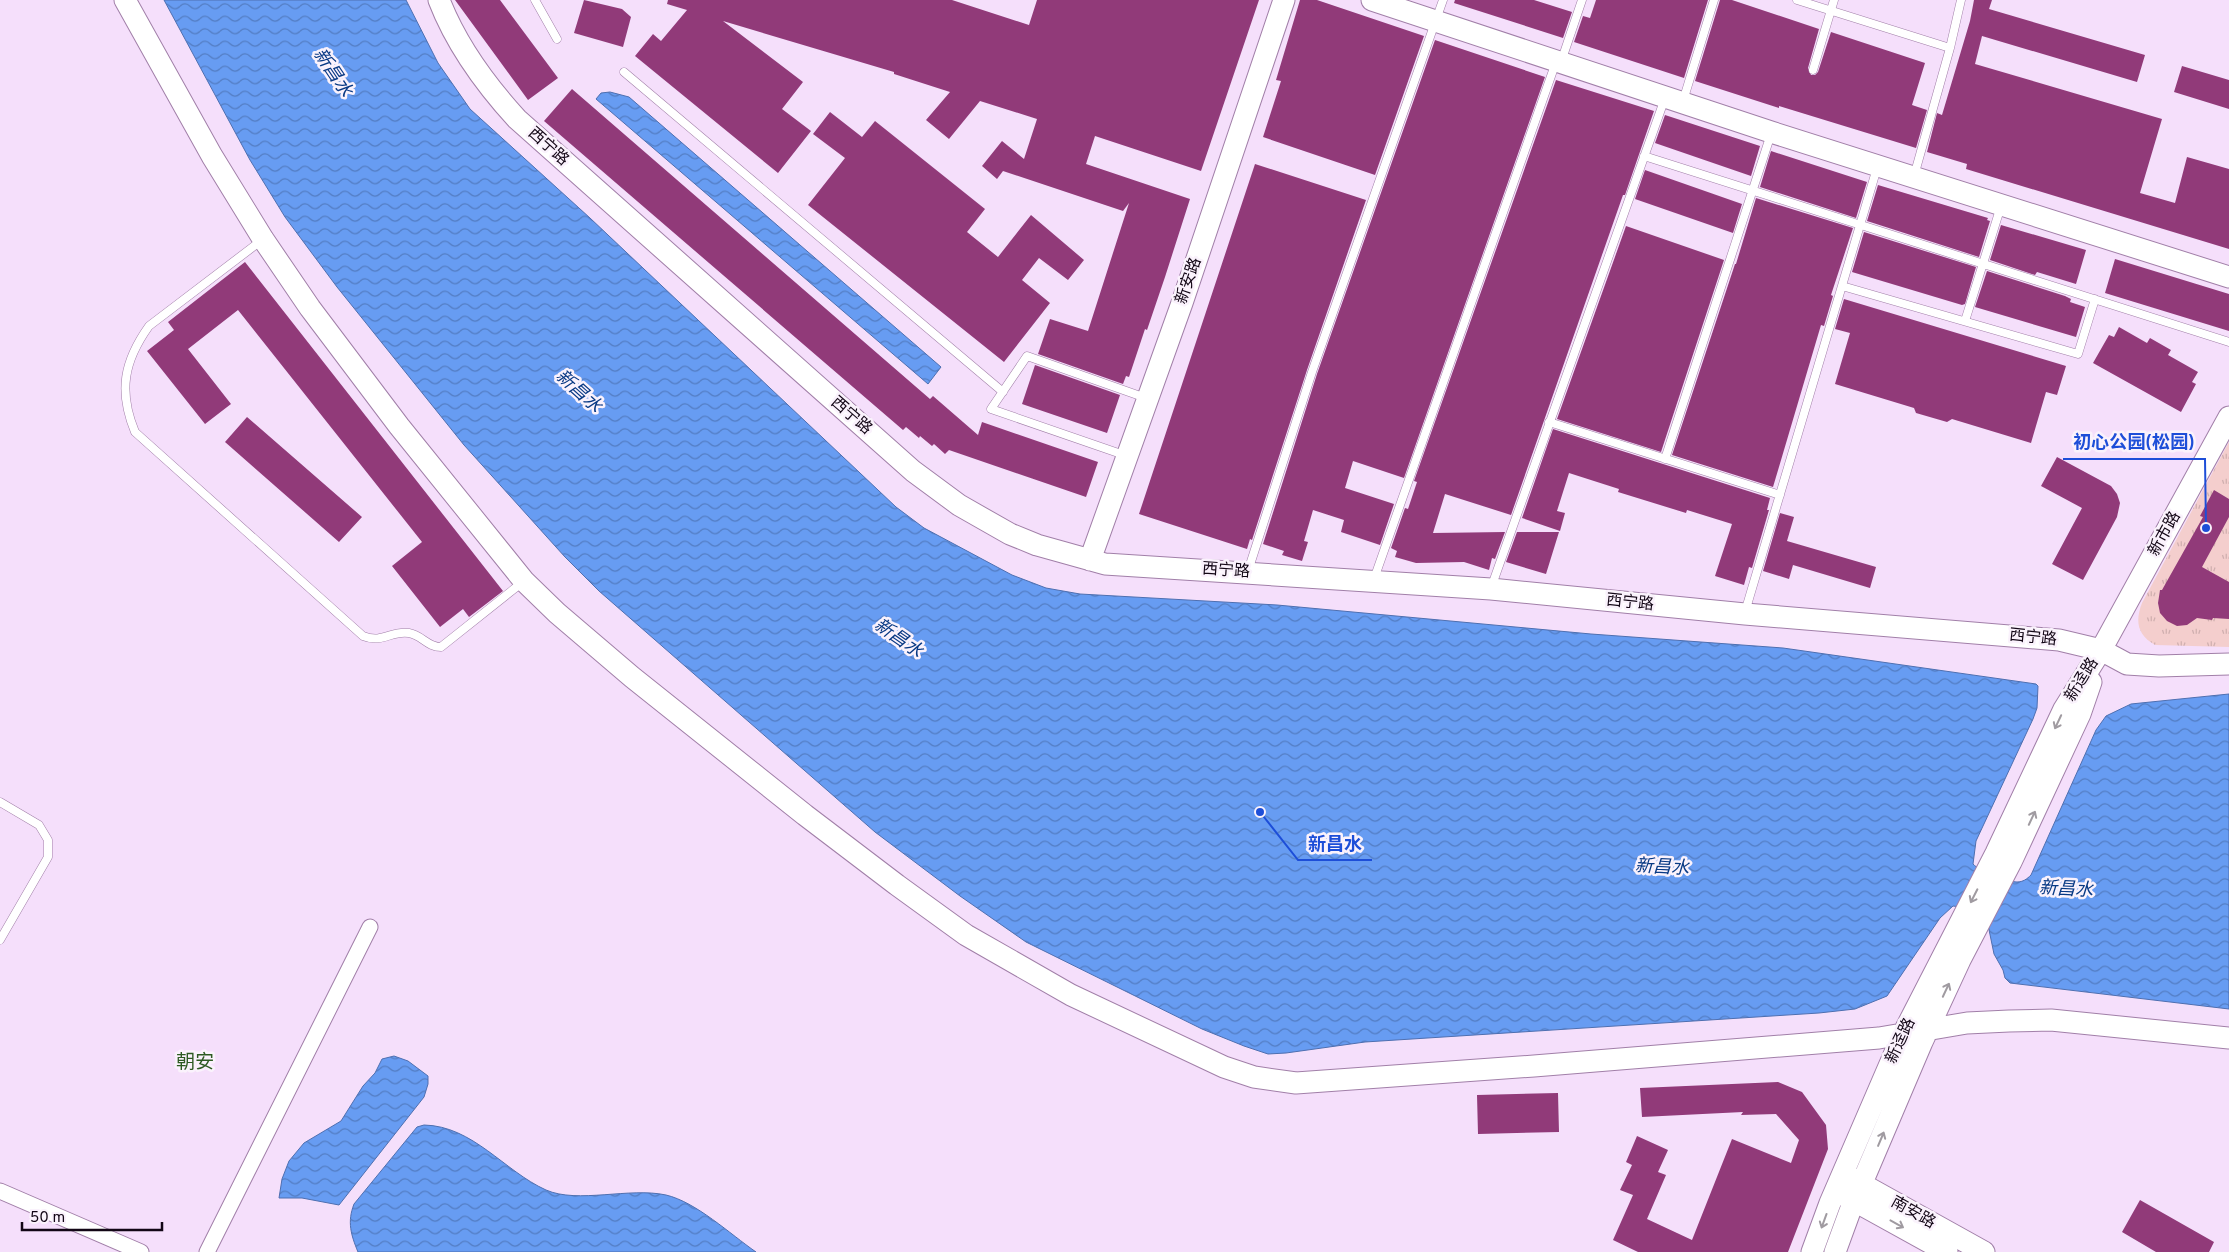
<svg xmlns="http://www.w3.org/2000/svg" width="2229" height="1252" viewBox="0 0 2229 1252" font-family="Overpass,'Noto Sans SC',sans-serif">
  <defs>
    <pattern id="grass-tufts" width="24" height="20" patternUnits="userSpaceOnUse" patternTransform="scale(1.25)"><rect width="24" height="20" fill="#f4cecd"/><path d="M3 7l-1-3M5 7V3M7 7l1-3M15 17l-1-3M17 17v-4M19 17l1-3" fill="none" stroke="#d0afaf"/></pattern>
    <pattern id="water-waves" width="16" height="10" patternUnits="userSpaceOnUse" patternTransform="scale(1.25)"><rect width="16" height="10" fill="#679cf2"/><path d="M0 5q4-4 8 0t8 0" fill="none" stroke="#537dc3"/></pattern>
  </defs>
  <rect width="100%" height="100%" fill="#f5dffb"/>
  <!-- grass -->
  <path fill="url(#grass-tufts)" d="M 2229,442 L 2229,647 L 2155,645 C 2137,635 2135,621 2142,603 Z"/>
  <!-- water -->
  <path fill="url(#water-waves)" stroke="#4e6fb0" d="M 164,0 L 406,0 L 438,63 L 470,109 L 590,218 L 896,507 L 924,528 L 1012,575 L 1046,588 L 1080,594 L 1277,605 L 1591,634 L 1783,648 L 2036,684 L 2038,686 L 2037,708 L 2033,719 L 1976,841 L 1973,864 C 1979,871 2008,882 2017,882 C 2023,882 2027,879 2031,875 L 2096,730 L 2106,716 L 2131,704 L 2229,694 L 2229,1009 L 2010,983 L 2005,978 L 2003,970 L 1994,954 L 1987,920 L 1961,907 L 1953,906 L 1940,918 L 1887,996 L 1855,1009 L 1819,1013 L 1365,1042 L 1286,1053 L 1268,1054 L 1244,1046 L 1202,1029 L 1026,942 L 960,896 L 875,832 L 599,591 L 565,557 L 464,445 L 337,287 L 285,217 L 250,160 Z
    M 610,92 L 629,97 L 941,367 L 928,384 L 596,99 L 601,93 Z
    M 394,1056 L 408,1061 L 428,1076 L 428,1084 L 424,1097 L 339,1205 L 302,1198 L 279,1198 L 282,1179 L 289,1161 L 304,1143 L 341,1121 L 363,1086 L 375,1073 L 382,1059 Z
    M 424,1125 C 473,1126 504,1171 546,1190 C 578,1204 629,1187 666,1195 C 696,1202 730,1234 756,1252 L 358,1252 C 351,1235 347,1222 354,1204 L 417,1127 Z"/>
  <!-- building -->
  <path fill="#913a79" d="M 455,0 L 500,0 L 558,78 L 528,100 Z
    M 584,0 L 622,9 L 631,17 L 623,47 L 574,33 Z
    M 668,0 L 952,0 L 1029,25 L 1037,0 L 1259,0 L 1201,171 L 1095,136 L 1086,164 L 1190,199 L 1165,277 L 1147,330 L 1145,329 L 1129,377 L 1126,376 L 1123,384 L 1038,354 L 1050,319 L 1088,331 L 1129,203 L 1123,211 L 1003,171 L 997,179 L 982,166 L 1002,141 L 1024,159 L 1037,119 L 980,101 L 949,139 L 926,120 L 950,92 L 894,74 L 894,72 L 723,21 L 803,82 L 782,109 L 811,131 L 778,173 L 635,56 L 653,34 L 661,41 L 687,10 L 667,4 Z
    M 1300,0 L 1317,0 L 1424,36 L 1375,175 L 1263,137 L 1281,81 L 1276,80 Z
    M 1455,0 L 1534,0 L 1572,12 L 1563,38 L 1454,3 Z
    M 1596,0 L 1708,0 L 1684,78 L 1574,42 L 1583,16 L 1590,18 Z
    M 1720,0 L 1732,0 L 1819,29 L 1808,68 L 1811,75 L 1815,75 L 1818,72 L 1831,32 L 1925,63 L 1912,105 L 1927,110 L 1916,148 L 1779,106 L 1779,108 L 1695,81 Z
    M 1974,0 L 1992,0 L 1989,9 L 2145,55 L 2137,82 L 1982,36 L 1975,64 L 2162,119 L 2140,193 L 2175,203 L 2187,157 L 2229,169 L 2229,249 L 1966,169 L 1967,164 L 1927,152 L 1937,113 L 1942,115 L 1970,21 Z
    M 1435,40 L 1545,77 L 1404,478 L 1353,461 L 1345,488 L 1394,504 L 1380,545 L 1341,532 L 1344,520 L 1313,510 L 1304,541 L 1308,542 L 1302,561 L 1282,555 L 1284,551 L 1263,544 L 1317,374 Z
    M 2182,66 L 2229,80 L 2229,109 L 2174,92 Z
    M 1556,80 L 1654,111 L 1625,195 L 1623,195 L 1511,515 L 1445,494 L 1433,533 L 1505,532 L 1495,559 L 1492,558 L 1489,570 L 1464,562 L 1416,563 L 1395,557 L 1397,551 L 1391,548 L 1405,508 L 1408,509 L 1417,482 L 1414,481 Z
    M 572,89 L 930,399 L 933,396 L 978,435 L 982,422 L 1098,462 L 1086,497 L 949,450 L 945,454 L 934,444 L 932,446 L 920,436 L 919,438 L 906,427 L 903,430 L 544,121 Z
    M 830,112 L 862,137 L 875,121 L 985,209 L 967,232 L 998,257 L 1031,215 L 1084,260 L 1068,280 L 1039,258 L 1022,280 L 1050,303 L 1004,362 L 808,205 L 845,158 L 813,134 Z
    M 1665,115 L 1760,146 L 1751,176 L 1655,143 Z
    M 1771,151 L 1867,182 L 1856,218 L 1760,187 Z
    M 1255,164 L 1366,200 L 1307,370 L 1252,540 L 1250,539 L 1247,549 L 1139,514 Z
    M 1645,170 L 1742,204 L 1733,233 L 1635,199 Z
    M 1878,185 L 1988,218 L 1987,220 L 1990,221 L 1979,257 L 1867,221 Z
    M 1756,198 L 1853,228 L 1831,295 L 1833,296 L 1824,326 L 1821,325 L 1773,487 L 1672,455 L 1735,264 L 1736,264 Z
    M 2001,225 L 2086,250 L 2076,284 L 2037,272 L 2035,275 L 1990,260 Z
    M 1626,226 L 1724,260 L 1661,452 L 1557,419 Z
    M 1864,232 L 1976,267 L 1965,304 L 1962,305 L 1852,272 Z
    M 2115,259 L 2229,294 L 2229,331 L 2105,293 Z
    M 245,262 L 503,591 L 469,617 L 463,609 L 440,627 L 392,566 L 422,542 L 238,310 L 188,349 L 231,404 L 205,424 L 147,351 L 174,330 L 168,322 Z
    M 1987,271 L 2065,296 L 2071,299 L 2070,302 L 2085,307 L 2076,337 L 1975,307 Z
    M 1844,299 L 2066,366 L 2057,395 L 2046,392 L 2031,443 L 1952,419 L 1947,422 L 1916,413 L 1914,408 L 1835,384 L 1850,333 L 1835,329 Z
    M 2119,327 L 2147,343 L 2150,338 L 2171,350 L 2168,355 L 2198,372 L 2192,382 L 2196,384 L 2181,412 L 2093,363 L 2109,335 L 2114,337 Z
    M 1035,365 L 1120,395 L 1107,433 L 1022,404 Z
    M 247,417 L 362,517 L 339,542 L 225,442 Z
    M 1553,429 L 1770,498 L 1767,510 L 1769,510 L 1752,568 L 1749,567 L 1744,585 L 1715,576 L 1732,524 L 1687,510 L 1686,513 L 1618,492 L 1619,489 L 1569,473 L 1557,511 L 1565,513 L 1560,531 L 1522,518 Z
    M 2057,457 L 2111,486 L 2117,494 L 2120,503 L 2117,517 L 2083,580 L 2052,564 L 2082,508 L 2041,486 Z
    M 2214,490 L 2229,499 L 2229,517 L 2202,567 L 2229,582 L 2229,619 L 2213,618 L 2212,620 L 2197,618 L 2187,625 L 2177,626 L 2167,621 L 2160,613 L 2158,603 L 2160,590 L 2162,590 L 2203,517 L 2200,516 Z
    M 1780,513 L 1794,517 L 1787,541 L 1876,567 L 1870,588 L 1793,565 L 1789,579 L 1763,571 Z
    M 1517,532 L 1559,532 L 1546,574 L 1506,562 Z
    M 1778,1082 L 1802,1092 L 1826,1125 L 1828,1149 L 1788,1252 L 1638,1252 L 1613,1240 L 1633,1195 L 1620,1190 L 1632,1165 L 1626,1162 L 1637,1136 L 1668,1150 L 1658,1172 L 1666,1175 L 1647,1219 L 1692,1240 L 1732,1139 L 1791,1163 L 1799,1140 L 1776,1114 L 1741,1115 L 1743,1112 L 1642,1117 L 1640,1088 Z
    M 1558,1093 L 1559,1132 L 1478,1134 L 1477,1095 Z
    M 2140,1200 L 2214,1242 L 2209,1252 L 2156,1252 L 2122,1232 Z"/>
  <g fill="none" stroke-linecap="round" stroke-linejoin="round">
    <!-- lane casing -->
    <g stroke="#a17fa8" stroke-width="9">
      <path id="lane" d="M 535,0 L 557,39
        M 1797,0 L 1950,48
        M 1561,62 L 1582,0
        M 1813,70 L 1834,0
        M 624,72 L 1003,392
        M 1683,101 L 1714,0
        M 1644,156 L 2229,342
        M 1914,176 L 1950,48 L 1961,0
        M 262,240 L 149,326 C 124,361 118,391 135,432 L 363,636 C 383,644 391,630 409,633 C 422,635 427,647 441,647 L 524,581
        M 1842,286 L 2078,354 L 2095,299
        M 1965,321 L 2001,206
        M 1549,422 L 1780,495
        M 1127,456 L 991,409 L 1027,356 L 1146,398
        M 1665,459 L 1771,134
        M 1248,571 L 1312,372 L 1443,0
        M 1374,579 L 1556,62
        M 1491,588 L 1665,98
        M 1745,612 L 1877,168
        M 0,802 L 39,825 L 48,840 L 48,857 L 0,940"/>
    </g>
    <!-- street casing -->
    <g stroke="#a17fa8" stroke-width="17">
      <path id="street" d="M 0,1191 L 141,1252
        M 207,1252 L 370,927"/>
    </g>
    <!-- secondary casing -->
    <g stroke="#a17fa8" stroke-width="23">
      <path id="secondary" d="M 125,0 L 212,156 L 263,239 L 310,308 L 399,426 L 524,581 L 557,613 L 632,677 L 805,815 L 897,885 L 966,935 L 1071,995 L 1224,1067 L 1254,1077 L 1296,1083 L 1534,1066 L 1879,1038 L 1967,1023 L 2009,1021 L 2051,1020 L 2229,1038
        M 439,0 C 456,44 485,84 517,119 L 913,471 L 959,505 L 1010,534 L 1037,545 L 1105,564 L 1491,589 L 1745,614 L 2059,640 L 2101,650 L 2127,664 L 2159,666 L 2229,664
        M 1372,0 L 1771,132 L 2229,277
        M 1090,560 L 1182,303 L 1284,0
        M 1849,1177 L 1984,1252
        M 1842,1194 L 1947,1252
        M 1812,1252 L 1830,1203 L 1903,1034 L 1996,853 L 2064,709 L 2101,650 L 2229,417
        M 1835,1252 L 1850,1211 L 1922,1042 L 1960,960 L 2011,862 L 2080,714 L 2091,682"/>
    </g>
    <!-- lane -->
    <use href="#lane" stroke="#fff" stroke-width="8"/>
    <!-- street -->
    <use href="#street" stroke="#fff" stroke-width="15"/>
    <!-- secondary -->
    <use href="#secondary" stroke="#fff" stroke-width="21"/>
  </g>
  <!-- one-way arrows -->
  <defs><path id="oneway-shaft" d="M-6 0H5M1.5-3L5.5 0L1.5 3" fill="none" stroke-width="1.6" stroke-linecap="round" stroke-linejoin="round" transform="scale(1.25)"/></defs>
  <g stroke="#a09ba1">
    <use href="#oneway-shaft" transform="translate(2058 722) rotate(115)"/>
    <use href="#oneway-shaft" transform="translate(2032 818) rotate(-65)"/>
    <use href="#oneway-shaft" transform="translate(1974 896) rotate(117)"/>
    <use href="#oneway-shaft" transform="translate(1946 990) rotate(-65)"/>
    <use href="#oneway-shaft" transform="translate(1881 1139) rotate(-67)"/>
    <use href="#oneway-shaft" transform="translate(1824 1221) rotate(110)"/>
    <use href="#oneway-shaft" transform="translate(1897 1224) rotate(29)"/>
  </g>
  <g text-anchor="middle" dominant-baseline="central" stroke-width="5" stroke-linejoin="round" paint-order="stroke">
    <!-- street labels -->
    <g font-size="16" fill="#120615" stroke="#faf2fc">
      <text transform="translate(548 147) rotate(42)">西宁路</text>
      <text transform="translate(1189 281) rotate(-71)">新安路</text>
      <text transform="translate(851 416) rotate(41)">西宁路</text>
      <text transform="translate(2165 534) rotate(-61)">新市路</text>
      <text transform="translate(1226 571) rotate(4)">西宁路</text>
      <text transform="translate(1630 603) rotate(6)">西宁路</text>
      <text transform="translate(2033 638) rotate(6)">西宁路</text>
      <text transform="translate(2082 680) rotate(-58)">新迳路</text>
      <text transform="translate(1901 1041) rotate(-65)">新迳路</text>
      <text transform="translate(1913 1213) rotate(29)">南安路</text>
    </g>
    <!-- water labels -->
    <g font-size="18" font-style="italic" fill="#083984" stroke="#faf2fc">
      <text transform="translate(332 73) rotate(56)">新昌水</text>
      <text transform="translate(578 392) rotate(42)">新昌水</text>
      <text transform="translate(898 639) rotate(35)">新昌水</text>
      <text transform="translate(1662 868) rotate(3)">新昌水</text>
      <text transform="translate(2066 890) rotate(3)">新昌水</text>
    </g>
    <!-- quarter labels -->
    <g font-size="19" fill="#2d5a22" stroke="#faf2fc">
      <text x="195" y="1063">朝安</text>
    </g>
  </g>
  <!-- callouts -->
  <path fill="none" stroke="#1d4ed8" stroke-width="2" d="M2206 528L2205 459H2063M1260 812L1298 860H1372"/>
  <g fill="#1d4ed8" stroke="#faf2fc" stroke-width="2">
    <circle cx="2206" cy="528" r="5"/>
    <circle cx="1260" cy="812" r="5"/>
  </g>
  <g font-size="18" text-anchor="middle" font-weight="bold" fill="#1d4ed8" stroke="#faf2fc" stroke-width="5" stroke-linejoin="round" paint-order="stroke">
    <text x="2134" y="448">初心公园(松园)</text>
    <text x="1335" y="850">新昌水</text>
  </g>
  <!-- scale -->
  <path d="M22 1222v8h140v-8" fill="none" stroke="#120615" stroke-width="2.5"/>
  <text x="30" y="1222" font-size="15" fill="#120615" stroke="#faf2fc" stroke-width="4" paint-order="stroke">50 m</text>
</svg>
